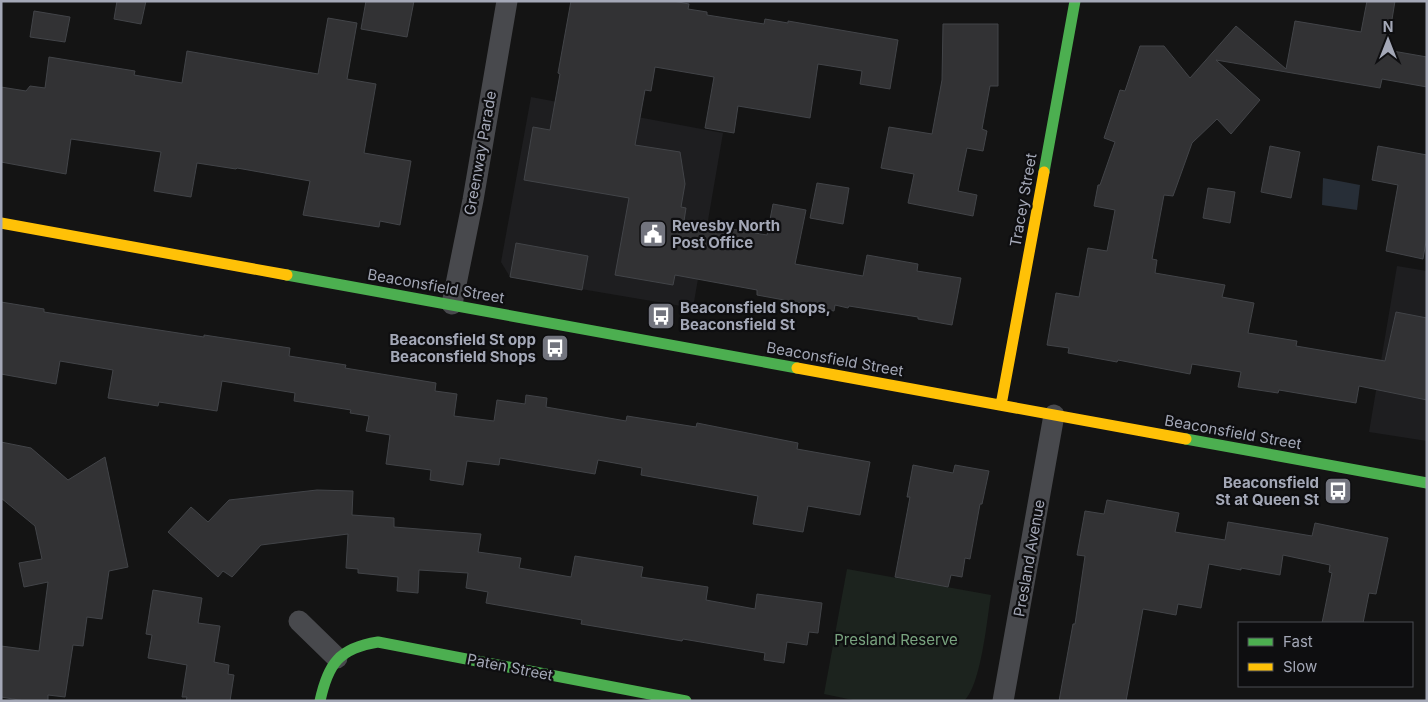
<svg xmlns="http://www.w3.org/2000/svg" width="1428" height="702" viewBox="0 0 1428 702" font-family="Inter,sans-serif">
  <rect width="100%" height="100%" fill="#141414"/>
  <!-- built -->
  <path fill="#1e1e20" d="M 531,97 L 723,133 L 693,308 L 510,277 L 501,262 Z
    M 1397,266 L 1427,271 L 1427,441 L 1369,432 Z"/>
  <!-- green -->
  <path fill="#1c231e" d="M 847,569 L 991,595 C 987,619 981,686 964,701 L 858,701 L 824,694 Z"/>
  <!-- water -->
  <path fill="#272e37" d="M 1323,178 L 1360,185 L 1357,210 L 1322,205 Z"/>
  <!-- building -->
  <path fill="#323234" stroke="#424448" d="M 117,1 L 146,1 L 141,24 L 114,19 Z
    M 366,1 L 414,1 L 407,37 L 361,29 Z
    M 571,1 L 673,1 L 689,4 L 688,9 L 707,12 L 707,15 L 764,24 L 765,19 L 788,23 L 788,21 L 898,40 L 890,89 L 860,84 L 862,71 L 818,64 L 810,118 L 738,106 L 734,133 L 705,128 L 714,77 L 655,67 L 651,91 L 645,90 L 635,145 L 680,152 L 685,184 L 681,207 L 686,208 L 684,221 L 767,235 L 773,204 L 806,210 L 795,264 L 863,276 L 867,255 L 918,264 L 917,271 L 961,278 L 952,325 L 918,319 L 918,317 L 849,306 L 848,308 L 835,305 L 834,311 L 806,306 L 806,304 L 757,295 L 757,290 L 675,275 L 673,285 L 615,275 L 629,198 L 524,180 L 533,127 L 550,130 L 560,74 L 558,73 Z
    M 1367,1 L 1395,1 L 1387,50 L 1427,57 L 1427,87 L 1382,79 L 1380,88 L 1216,60 L 1260,100 L 1231,134 L 1217,119 L 1192,143 L 1173,196 L 1164,195 L 1152,259 L 1157,260 L 1155,273 L 1225,285 L 1222,297 L 1254,303 L 1248,333 L 1297,341 L 1296,346 L 1385,361 L 1396,312 L 1427,318 L 1427,400 L 1359,386 L 1356,403 L 1279,390 L 1278,393 L 1238,387 L 1241,372 L 1192,364 L 1190,374 L 1118,360 L 1117,362 L 1068,353 L 1069,348 L 1047,345 L 1056,293 L 1079,297 L 1088,248 L 1107,251 L 1115,210 L 1094,206 L 1098,185 L 1100,185 L 1115,142 L 1104,138 L 1120,90 L 1125,91 L 1140,46 L 1164,46 L 1190,78 L 1236,26 L 1286,69 L 1295,21 L 1361,32 Z
    M 34,11 L 70,17 L 65,42 L 30,37 Z
    M 328,18 L 357,23 L 347,79 L 376,84 L 364,153 L 411,161 L 400,225 L 380,221 L 379,227 L 303,215 L 310,181 L 237,168 L 236,169 L 197,163 L 191,197 L 154,191 L 161,152 L 71,139 L 66,174 L 1,162 L 1,87 L 26,91 L 30,86 L 45,88 L 49,57 L 135,71 L 134,75 L 182,83 L 187,51 L 318,74 Z
    M 943,24 L 998,24 L 998,86 L 990,86 L 982,129 L 987,131 L 983,151 L 967,148 L 958,191 L 977,195 L 973,216 L 908,203 L 914,174 L 881,168 L 889,127 L 932,134 L 942,80 Z
    M 1270,146 L 1300,152 L 1291,198 L 1261,192 Z
    M 1378,146 L 1427,155 L 1427,236 L 1423,259 L 1386,251 L 1398,185 L 1372,180 Z
    M 817,183 L 849,188 L 843,224 L 810,218 Z
    M 1208,188 L 1235,192 L 1230,223 L 1203,218 Z
    M 516,243 L 588,256 L 582,290 L 510,277 Z
    M 1,302 L 44,309 L 44,312 L 120,324 L 204,337 L 204,335 L 290,348 L 289,356 L 346,365 L 345,368 L 436,383 L 435,391 L 457,394 L 454,416 L 494,421 L 497,400 L 525,404 L 526,395 L 547,398 L 546,407 L 626,421 L 627,416 L 696,427 L 697,423 L 798,443 L 797,449 L 870,462 L 860,515 L 808,506 L 803,532 L 753,524 L 758,496 L 641,475 L 642,468 L 598,460 L 595,474 L 500,458 L 499,465 L 467,461 L 463,485 L 430,480 L 431,470 L 386,464 L 390,435 L 366,431 L 369,416 L 350,413 L 351,410 L 294,401 L 295,393 L 222,381 L 217,411 L 159,402 L 158,406 L 108,398 L 113,370 L 60,361 L 56,384 L 1,374 Z
    M 1,442 L 31,448 L 68,480 L 105,457 L 128,567 L 109,571 L 102,619 L 87,617 L 83,646 L 73,645 L 65,697 L 48,695 L 48,701 L 25,701 L 1,697 L 1,646 L 39,651 L 48,582 L 24,587 L 19,563 L 42,559 L 35,526 L 1,498 Z
    M 913,465 L 953,473 L 955,465 L 989,471 L 982,504 L 980,504 L 970,559 L 965,558 L 962,577 L 951,575 L 948,587 L 895,577 L 910,497 L 907,497 Z
    M 317,490 L 353,491 L 352,515 L 394,518 L 394,527 L 481,534 L 478,552 L 521,558 L 519,568 L 571,577 L 575,556 L 643,567 L 641,577 L 708,587 L 706,600 L 755,609 L 757,594 L 822,603 L 818,633 L 809,632 L 807,645 L 787,642 L 784,663 L 764,660 L 765,653 L 683,639 L 682,641 L 581,624 L 582,620 L 486,603 L 488,592 L 466,588 L 468,573 L 419,570 L 418,593 L 397,591 L 398,577 L 358,573 L 358,569 L 346,568 L 348,534 L 261,545 L 232,577 L 223,571 L 218,577 L 168,532 L 191,507 L 208,522 L 229,500 Z
    M 1107,500 L 1179,513 L 1175,532 L 1225,540 L 1228,522 L 1312,536 L 1315,523 L 1388,538 L 1376,594 L 1369,593 L 1363,623 L 1322,623 L 1332,573 L 1329,572 L 1330,565 L 1283,555 L 1280,575 L 1241,568 L 1241,570 L 1209,564 L 1201,608 L 1178,604 L 1176,615 L 1143,609 L 1126,701 L 1059,701 L 1073,624 L 1075,624 L 1085,556 L 1077,555 L 1085,511 L 1104,514 Z
    M 153,590 L 202,598 L 198,623 L 220,626 L 214,662 L 229,665 L 228,674 L 234,675 L 230,701 L 186,701 L 187,697 L 182,697 L 187,665 L 148,658 L 152,635 L 146,634 Z"/>
  <g fill="none" stroke-linecap="round" stroke-linejoin="round">
    <!-- street -->
    <path stroke="#48494d" stroke-width="21" d="M 452,304 L 473,200 L 507,1
      M 299,621 L 337,658
      M 1003,701 L 1054,415"/>
    <!-- fast -->
    <path stroke="#4caf50" stroke-width="11" d="M 1044,172 L 1075,1
      M 287,275 L 797,368
      M 1186,439 L 1427,483
      M 320,701 C 328,664 339,648 378,642 L 686,701"/>
    <!-- slow -->
    <path stroke="#ffc107" stroke-width="11" d="M 1,223 L 287,275
      M 797,368 L 1186,439
      M 1001,405 L 1044,172"/>
  </g>
  <!-- icons -->
  <defs>
    <g id="civic-square" transform="scale(1.4375)"><rect x="-9" y="-9" width="18" height="18" rx="4" fill="#72747e" stroke="#0e0e10"/><path d="M-.6-6.5H3V-4.5H.6V-3L4-1V1h2V6H-6V1h2V-1L-.6-3ZM-1.2 2.5V6h2.4V2.5Z" fill="#fff"/></g>
    <g id="bus-square" transform="scale(1.4375)"><rect x="-9" y="-9" width="18" height="18" rx="4" fill="#72747e" stroke="#0e0e10"/><path d="M-5-6H5V4H4V6H2V4H-2V6H-4V4H-5ZM-3.5-4V0h7V-4ZM-3.5 1.2v1.5H-2V1.2ZM2 1.2v1.5H3.5V1.2Z" fill="#fff"/></g>
  </defs>
  <g fill-rule="evenodd">
    <use href="#civic-square" x="653" y="234"/>
    <use href="#bus-square" x="661" y="316"/>
    <use href="#bus-square" x="555" y="348"/>
    <use href="#bus-square" x="1338" y="491"/>
  </g>
  <g text-anchor="middle" dominant-baseline="central" stroke-width="4.5" stroke-linejoin="round" paint-order="stroke">
    <!-- street labels -->
    <g font-size="15" fill="#a4a8b7" stroke="#0e0e10">
      <text transform="translate(480 153) rotate(-80)">Greenway Parade</text>
      <text transform="translate(1023 200) rotate(-80)">Tracey Street</text>
      <text transform="translate(436 286) rotate(10)">Beaconsfield Street</text>
      <text transform="translate(835 359) rotate(10)">Beaconsfield Street</text>
      <text transform="translate(1233 432) rotate(10)">Beaconsfield Street</text>
      <text transform="translate(1029 558) rotate(-80)">Presland Avenue</text>
      <text transform="translate(510 667) rotate(11)">Paten Street</text>
    </g>
    <!-- poi labels -->
    <g font-size="15" font-weight="bold" fill="#a4a8b7" stroke="#0e0e10" text-anchor="start">
      <text x="672" y="225">Revesby North<tspan x="672" dy="17">Post Office</tspan></text>
      <text x="680" y="307">Beaconsfield Shops,<tspan x="680" dy="17">Beaconsfield St</tspan></text>
      <text x="536" y="339" text-anchor="end">Beaconsfield St opp<tspan x="536" dy="17">Beaconsfield Shops</tspan></text>
      <text x="1319" y="482" text-anchor="end">Beaconsfield<tspan x="1319" dy="17">St at Queen St</tspan></text>
    </g>
    <!-- park labels -->
    <g font-size="15" fill="#79a37f" stroke="#0e0e10">
      <text x="896" y="639">Presland Reserve</text>
    </g>
  </g>
  <!-- border -->
  <rect width="1428" height="702" fill="none" stroke="#a4a8b7" stroke-width="5"/>
  <!-- legend -->
  <rect x="1238" y="622" width="175" height="65" fill="#0e0e10" stroke="#4a4c53"/>
  <rect x="1248" y="638" width="25" height="8" fill="#4caf50" stroke="#4a4c53"/>
  <text x="1283" y="647" font-size="15" fill="#a4a8b7">Fast</text>
  <rect x="1248" y="663" width="25" height="8" fill="#ffc107" stroke="#4a4c53"/>
  <text x="1283" y="672" font-size="15" fill="#a4a8b7">Slow</text>
  <!-- north arrow -->
  <g transform="translate(1388 40)" stroke="#0e0e10" stroke-width="4" paint-order="stroke">
  <path d="M0-4L9 19L0 12L-9 19Z" fill="#a4a8b7"/>
  <text y="-8" font-size="14" font-weight="bold" text-anchor="middle" fill="#a4a8b7">N</text>
  </g>
</svg>
